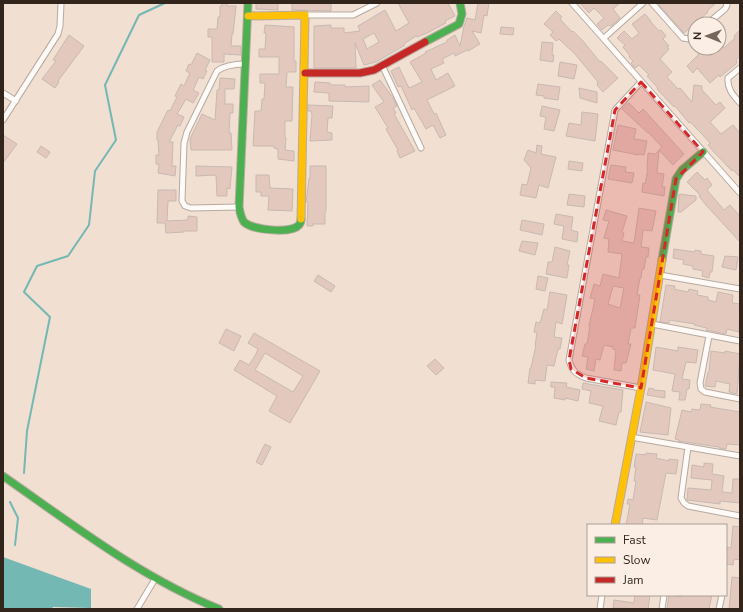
<svg xmlns="http://www.w3.org/2000/svg" width="743" height="612" viewBox="0 0 743 612" font-family="'Nunito Sans',sans-serif">
  <rect width="100%" height="100%" fill="#f1dfd2"/>
  <!-- water -->
  <path fill="#74b8b4" d="M 3,557 L 91,589 L 91,608 L 53,607 L 52,609 L 3,609 Z"/>
  <g fill="none" stroke-linecap="round" stroke-linejoin="round">
    <!-- stream -->
    <path stroke="#74b8b4" stroke-width="2" d="M 24,473 L 27,431 L 50,317 L 24,292 L 37,266 L 68,256 L 89,225 L 95,171 L 116,140 L 105,85 L 139,15 L 165,3
      M 10,502 L 18,518 L 15,545"/>
  </g>
  <!-- building -->
  <path fill="#e3c8be" stroke="#c8b9b2" fill-rule="evenodd" d="M 222,3 L 227,3 L 227,6 L 236,6 L 233,34 L 232,34 L 231,46 L 241,46 L 241,55 L 224,54 L 224,62 L 212,62 L 212,37 L 208,37 L 208,29 L 217,29 L 218,17 L 220,17 L 220,6 L 222,6 Z
    M 256,3 L 278,3 L 278,10 L 256,9 Z
    M 292,3 L 331,3 L 331,11 L 292,10 Z
    M 398,3 L 448,3 L 455,16 L 445,21 L 446,23 L 427,33 L 417,37 L 416,36 L 404,44 L 405,45 L 376,62 L 364,65 L 355,43 L 356,68 L 314,68 L 314,26 L 331,25 L 331,28 L 344,28 L 344,33 L 360,31 L 358,26 L 385,10 L 396,31 L 409,23 ZM 374,33 L 379,42 L 367,49 L 363,39 Z
    M 478,3 L 489,3 L 487,16 L 484,15 L 481,33 L 472,31 L 480,44 L 468,51 L 467,50 L 455,56 L 454,53 L 442,59 L 444,63 L 431,69 L 436,80 L 448,73 L 455,86 L 427,100 L 434,114 L 436,113 L 446,135 L 440,138 L 433,125 L 426,129 L 414,108 L 412,110 L 401,86 L 398,87 L 391,71 L 399,67 L 409,88 L 422,82 L 410,62 L 426,53 L 425,52 L 447,42 L 447,40 L 455,35 L 460,46 L 464,26 L 467,18 L 475,20 Z
    M 580,3 L 620,3 L 613,9 L 620,18 L 611,26 L 608,25 L 602,30 L 597,24 L 604,18 L 594,8 L 589,13 Z
    M 661,3 L 716,3 L 707,11 L 708,12 L 684,33 L 659,5 Z
    M 556,11 L 562,17 L 560,19 L 572,32 L 573,31 L 583,41 L 600,62 L 601,61 L 618,78 L 603,92 L 597,85 L 598,82 L 575,54 L 559,39 L 556,41 L 550,35 L 553,32 L 544,24 Z
    M 645,14 L 651,21 L 650,21 L 659,31 L 661,30 L 666,36 L 663,39 L 669,46 L 667,47 L 669,49 L 660,59 L 672,72 L 667,77 L 678,89 L 680,88 L 692,102 L 694,85 L 702,86 L 702,90 L 716,105 L 720,102 L 725,108 L 710,122 L 721,134 L 733,125 L 740,133 L 740,177 L 733,170 L 732,171 L 714,152 L 708,145 L 710,143 L 701,133 L 690,122 L 689,123 L 675,106 L 674,107 L 657,89 L 658,88 L 647,76 L 649,75 L 639,65 L 635,68 L 631,63 L 633,61 L 629,57 L 630,56 L 623,47 L 625,45 L 617,38 L 624,31 L 632,39 L 639,33 L 632,24 Z
    M 265,25 L 294,27 L 294,61 L 296,61 L 296,72 L 287,72 L 286,87 L 293,87 L 292,121 L 285,121 L 285,138 L 286,138 L 285,150 L 294,151 L 294,161 L 278,159 L 278,149 L 274,148 L 274,146 L 253,146 L 255,111 L 261,111 L 262,99 L 264,99 L 265,83 L 260,83 L 260,74 L 279,74 L 279,57 L 259,57 L 259,49 L 265,49 L 266,33 L 264,33 Z
    M 501,27 L 514,28 L 513,35 L 500,34 Z
    M 740,30 L 740,56 L 736,60 L 737,63 L 720,77 L 719,75 L 710,83 L 697,68 L 693,73 L 687,66 L 699,54 L 694,48 L 719,48 L 719,42 L 724,48 L 735,38 L 734,36 Z
    M 69,35 L 84,46 L 58,81 L 59,82 L 55,88 L 42,79 L 56,61 L 53,60 Z
    M 542,42 L 553,43 L 552,55 L 554,55 L 553,62 L 540,60 Z
    M 197,53 L 210,60 L 205,70 L 207,71 L 203,79 L 199,77 L 193,90 L 199,93 L 193,103 L 186,99 L 177,114 L 184,117 L 180,126 L 178,125 L 169,142 L 173,142 L 172,166 L 176,166 L 175,176 L 158,173 L 159,164 L 156,164 L 156,155 L 159,155 L 158,140 L 157,140 L 157,132 L 168,110 L 170,111 L 177,97 L 175,96 L 181,84 L 184,86 L 190,73 L 186,71 L 189,64 L 191,65 Z
    M 560,62 L 577,65 L 574,79 L 558,76 Z
    M 220,78 L 235,79 L 234,89 L 225,89 L 225,104 L 233,104 L 233,113 L 230,113 L 229,133 L 231,133 L 232,150 L 191,150 L 190,139 L 202,114 L 215,120 L 217,90 L 219,90 Z
    M 380,80 L 393,98 L 397,106 L 393,108 L 396,113 L 394,114 L 415,151 L 400,158 L 397,151 L 398,150 L 386,129 L 388,128 L 375,107 L 384,102 L 372,85 Z
    M 315,82 L 330,83 L 330,85 L 345,85 L 345,87 L 369,86 L 369,102 L 329,101 L 329,93 L 314,92 Z
    M 538,84 L 560,87 L 558,100 L 544,98 L 544,96 L 536,95 Z
    M 579,88 L 597,92 L 597,103 L 580,98 Z
    M 629,103 L 639,113 L 643,109 L 684,154 L 673,165 L 659,150 L 657,173 L 664,174 L 662,187 L 665,187 L 664,196 L 642,192 L 643,183 L 645,184 L 648,169 L 647,169 L 648,153 L 655,154 L 662,147 L 648,132 L 648,133 L 622,109 Z
    M 308,105 L 333,106 L 332,118 L 328,118 L 327,132 L 332,133 L 332,140 L 310,141 L 312,115 L 311,111 L 308,111 Z
    M 542,106 L 560,110 L 554,131 L 544,129 L 546,117 L 540,116 Z
    M 582,112 L 598,114 L 595,141 L 566,136 L 569,123 L 581,125 Z
    M 618,125 L 636,129 L 634,139 L 647,141 L 644,155 L 638,154 L 638,155 L 613,150 Z
    M 3,135 L 17,144 L 3,163 Z
    M 537,145 L 542,146 L 541,154 L 556,157 L 548,188 L 539,185 L 536,198 L 520,195 L 522,184 L 527,185 L 531,168 L 524,160 L 528,150 L 536,153 Z
    M 41,146 L 50,152 L 46,158 L 37,152 Z
    M 569,161 L 583,163 L 582,171 L 568,169 Z
    M 611,165 L 626,167 L 625,172 L 634,173 L 632,183 L 608,179 Z
    M 196,166 L 232,167 L 230,189 L 227,188 L 227,196 L 217,196 L 216,175 L 196,176 Z
    M 310,166 L 326,166 L 326,211 L 325,212 L 325,224 L 313,224 L 313,226 L 307,226 L 308,202 L 306,202 L 309,178 L 310,178 Z
    M 697,172 L 705,180 L 707,178 L 712,185 L 707,190 L 724,210 L 730,205 L 740,216 L 740,242 L 705,204 L 699,196 L 701,196 L 687,182 Z
    M 256,175 L 269,175 L 270,188 L 293,189 L 292,211 L 268,210 L 269,196 L 261,196 L 261,192 L 256,192 Z
    M 158,190 L 176,190 L 176,201 L 168,201 L 167,221 L 188,220 L 188,216 L 197,217 L 197,231 L 184,231 L 184,232 L 166,233 L 165,223 L 157,223 Z
    M 569,194 L 585,196 L 584,207 L 567,205 Z
    M 679,194 L 696,196 L 696,200 L 681,212 L 678,212 Z
    M 639,208 L 656,211 L 652,231 L 643,230 L 641,247 L 649,248 L 648,257 L 646,257 L 644,269 L 642,269 L 641,278 L 640,278 L 637,295 L 640,295 L 638,308 L 635,328 L 631,328 L 628,344 L 631,344 L 626,363 L 622,363 L 621,371 L 614,370 L 616,350 L 613,349 L 613,347 L 604,345 L 600,360 L 596,359 L 594,371 L 586,369 L 588,357 L 582,356 L 585,344 L 587,344 L 590,326 L 589,326 L 595,299 L 590,298 L 594,284 L 600,286 L 603,274 L 619,278 L 622,254 L 608,252 L 609,239 L 604,238 L 609,221 L 603,220 L 606,210 L 627,216 L 622,232 L 624,233 L 622,241 L 634,243 ZM 613,286 L 624,288 L 620,308 L 608,304 Z
    M 556,214 L 573,217 L 571,230 L 578,232 L 577,242 L 562,239 L 564,226 L 554,224 Z
    M 522,220 L 544,224 L 542,235 L 520,230 Z
    M 522,241 L 538,243 L 535,255 L 519,251 Z
    M 555,247 L 570,251 L 567,265 L 569,265 L 567,278 L 546,274 L 548,262 L 552,262 Z
    M 674,249 L 695,252 L 695,250 L 701,251 L 701,254 L 714,256 L 712,272 L 710,272 L 709,278 L 702,276 L 703,271 L 693,269 L 693,266 L 683,264 L 684,260 L 673,258 Z
    M 725,256 L 738,257 L 736,270 L 722,267 Z
    M 318,275 L 335,286 L 331,292 L 314,281 Z
    M 538,276 L 548,278 L 545,291 L 536,289 Z
    M 666,285 L 675,286 L 674,289 L 688,292 L 689,289 L 698,291 L 697,295 L 708,297 L 708,300 L 716,302 L 718,292 L 733,295 L 732,303 L 740,304 L 739,332 L 727,329 L 726,334 L 706,330 L 707,328 L 694,325 L 695,324 L 669,320 L 669,323 L 660,322 Z
    M 550,292 L 567,295 L 562,324 L 556,322 L 554,337 L 562,338 L 560,349 L 558,349 L 554,366 L 547,365 L 545,381 L 535,380 L 535,384 L 528,383 L 530,368 L 531,368 L 536,345 L 535,345 L 537,333 L 534,332 L 536,322 L 540,323 L 544,309 L 547,310 Z
    M 226,329 L 241,336 L 234,351 L 219,343 Z
    M 254,333 L 320,371 L 290,423 L 269,411 L 277,396 L 234,370 L 240,360 L 249,365 L 256,354 L 258,349 L 248,343 ZM 265,353 L 303,376 L 293,392 L 255,370 Z
    M 656,347 L 678,351 L 678,347 L 698,350 L 696,363 L 686,362 L 682,379 L 690,380 L 689,389 L 687,389 L 685,400 L 679,400 L 680,392 L 672,391 L 675,374 L 653,370 Z
    M 711,351 L 725,353 L 725,351 L 740,354 L 737,394 L 729,392 L 730,384 L 716,381 L 715,387 L 705,386 L 708,372 L 709,372 Z
    M 435,359 L 444,368 L 436,375 L 427,366 Z
    M 551,382 L 567,383 L 566,387 L 580,390 L 578,401 L 565,398 L 565,400 L 554,398 L 555,387 L 551,387 Z
    M 583,383 L 623,390 L 621,412 L 619,412 L 616,425 L 599,421 L 603,406 L 589,403 L 591,391 L 582,389 Z
    M 649,388 L 654,389 L 654,390 L 665,391 L 665,398 L 647,395 Z
    M 646,402 L 671,408 L 668,435 L 640,432 Z
    M 701,404 L 711,405 L 710,407 L 740,412 L 740,445 L 727,444 L 726,449 L 719,448 L 719,447 L 678,441 L 679,440 L 675,439 L 682,410 L 691,412 L 692,409 L 700,410 Z
    M 265,444 L 271,447 L 262,465 L 256,462 Z
    M 646,453 L 657,454 L 656,458 L 669,461 L 669,459 L 678,460 L 676,474 L 666,473 L 657,520 L 643,518 L 642,525 L 626,525 L 630,504 L 627,504 L 628,499 L 633,500 L 636,481 L 634,481 L 636,467 L 634,467 L 636,454 L 646,455 Z
    M 704,463 L 713,464 L 712,474 L 724,476 L 722,492 L 732,493 L 733,479 L 740,479 L 740,503 L 720,501 L 720,504 L 687,500 L 688,488 L 711,490 L 712,480 L 691,478 L 692,465 L 704,467 Z
    M 733,526 L 740,527 L 740,560 L 734,559 L 733,565 L 726,564 L 726,547 L 731,548 Z
    M 732,577 L 740,578 L 740,609 L 729,609 Z
    M 635,595 L 650,595 L 648,609 L 613,608 L 614,600 L 634,603 Z
    M 669,595 L 681,597 L 681,595 L 712,595 L 709,609 L 667,609 Z"/>
  <g fill="none" stroke-linecap="round" stroke-linejoin="round">
    <!-- street casing -->
    <g stroke="#b7aaa0" stroke-width="7">
      <path id="street" d="M 572,3 L 740,193
        M 652,3 L 683,38 L 689,39 L 695,35
        M 305,15 L 353,15 L 377,3
        M 707,24 L 725,9 L 727,5 L 726,3
        M 604,38 L 643,3
        M 382,65 L 421,148
        M 740,68 L 728,78 C 727,89 733,95 740,103
        M 3,93 L 16,101
        M 3,120 L 58,34 L 60,26 L 61,3
        M 239,207 L 191,208 L 185,206 L 182,201 L 184,143 L 187,132 L 217,71 C 225,65 234,64 245,64
        M 660,275 L 740,289
        M 652,324 L 740,341
        M 709,336 L 700,383 L 701,389 L 705,392 L 740,399
        M 641,388 L 586,378 C 576,374 572,371 569,360 L 615,110 L 641,82
        M 631,437 L 740,456
        M 688,447 L 681,498 L 684,503 L 688,506 L 740,516
        M 137,609 L 155,579
        M 600,609 L 602,595
        M 662,609 L 664,595
        M 719,609 L 722,595"/>
    </g>
    <!-- fast casing -->
    <g stroke="#b7aaa0" stroke-width="9">
      <path id="fast" d="M 248,3 L 239,207 C 240,212 241,218 244,222 C 252,230 292,234 299,225 C 301,223 301,221 301,219
        M 425,42 L 459,24 L 462,14 L 460,3
        M 662,260 L 676,179 L 682,170 L 703,152
        M 3,476 C 72,524 140,577 219,609"/>
    </g>
    <!-- slow casing -->
    <g stroke="#b7aaa0" stroke-width="9">
      <path id="slow" d="M 248,16 L 305,15 L 301,219
        M 615,525 L 641,388 L 662,260"/>
    </g>
    <!-- jam casing -->
    <g stroke="#b7aaa0" stroke-width="9">
      <path id="jam" d="M 305,73 L 360,73 L 374,70 L 425,42"/>
    </g>
    <!-- street -->
    <use href="#street" stroke="#fdfaf8" stroke-width="5"/>
    <!-- fast -->
    <use href="#fast" stroke="#4caf50" stroke-width="7"/>
    <!-- slow -->
    <use href="#slow" stroke="#ffc107" stroke-width="7"/>
    <!-- jam -->
    <use href="#jam" stroke="#c62828" stroke-width="7"/>
  </g>
  <!-- marked area -->
  <path fill="#d62828" fill-opacity="0.2" stroke="#d62828" stroke-width="3" stroke-dasharray="8 5" stroke-linejoin="round" d="M 641,82 L 703,152 L 676,179 L 641,388 L 586,378 L 571,369 L 569,360 L 615,110 Z"/>
  <!-- border -->
  <rect width="743" height="612" fill="none" stroke="#32251c" stroke-width="8"/>
  <!-- legend -->
  <rect x="587" y="524" width="140" height="72" fill="#fbeee4" stroke="#ab9e94"/>
  <rect x="595" y="537" width="20" height="6" fill="#4caf50" stroke="#ab9e94"/>
  <text x="623" y="544" font-size="12" fill="#32251c">Fast</text>
  <rect x="595" y="557" width="20" height="6" fill="#ffc107" stroke="#ab9e94"/>
  <text x="623" y="564" font-size="12" fill="#32251c">Slow</text>
  <rect x="595" y="577" width="20" height="6" fill="#c62828" stroke="#ab9e94"/>
  <text x="623" y="584" font-size="12" fill="#32251c">Jam</text>
  <!-- north arrow -->
  <g transform="translate(707 36) rotate(271)"><circle r="19" fill="#fbeee4" stroke="#ab9e94"/>
  <path d="M0-3L7 15L0 10L-7 15Z" fill="#75665c"/>
  <text y="-6" font-size="11" font-weight="bold" text-anchor="middle" fill="#32251c">N</text>
  </g>
</svg>
